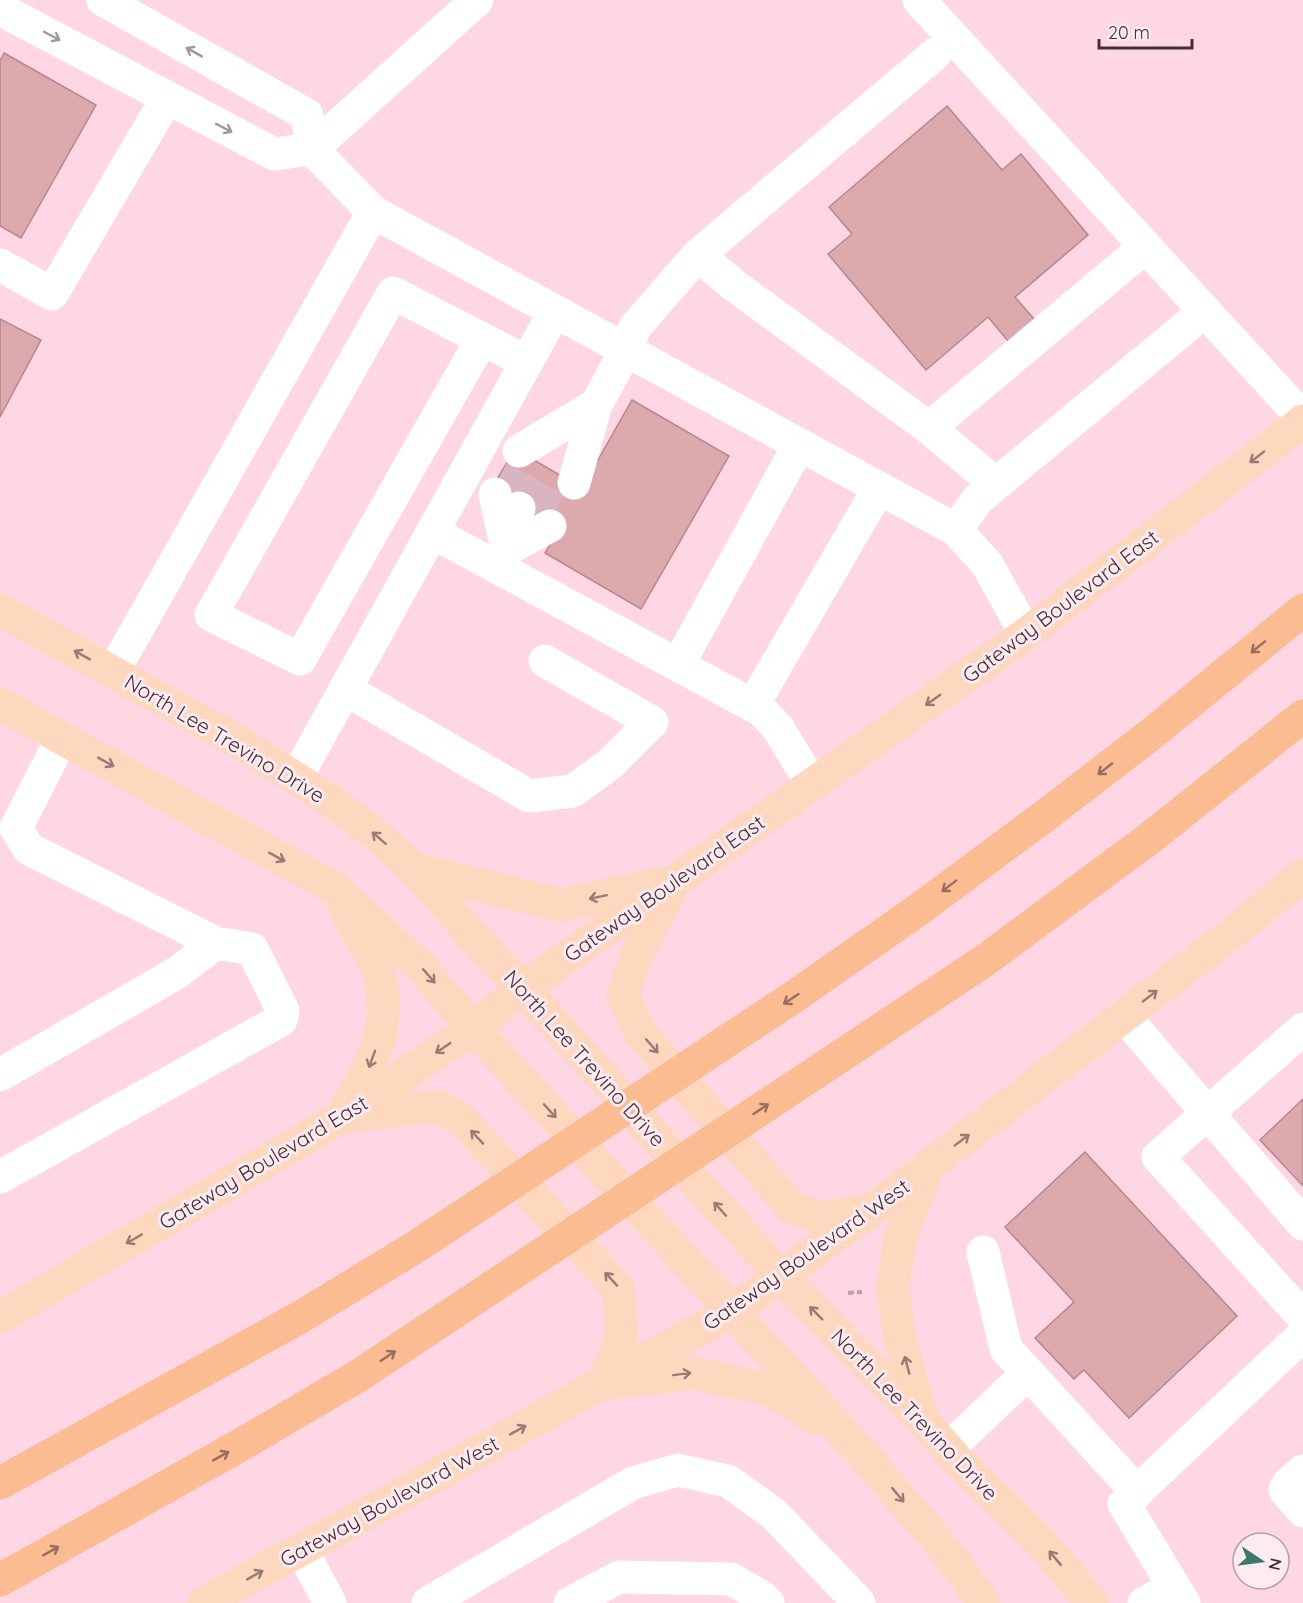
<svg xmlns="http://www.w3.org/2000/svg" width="1303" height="1603" viewBox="0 0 1303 1603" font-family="Quicksand,sans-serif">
  <rect width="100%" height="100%" fill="#fed6e4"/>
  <!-- building -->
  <path fill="#dcaaad" stroke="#b7878a" stroke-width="1.5" d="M 4,53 L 96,105 L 21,238 L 0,226 L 0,61 Z
    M 947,106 L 1002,170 L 1021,154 L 1088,235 L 1015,297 L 1034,319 L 1008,341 L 988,317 L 926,370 L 828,254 L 852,234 L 829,207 Z
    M 0,319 L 41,340 L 0,417 Z
    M 632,400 L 729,456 L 641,609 L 545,553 L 559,530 L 490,491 L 515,449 L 582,488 Z
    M 1303,1099 L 1303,1186 L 1260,1140 Z
    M 1085,1152 L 1237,1316 L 1129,1418 L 1084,1370 L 1074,1379 L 1035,1338 L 1074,1302 L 1005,1227 Z"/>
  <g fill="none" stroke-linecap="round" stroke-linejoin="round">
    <!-- minor-tunnel -->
    <path stroke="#d9b5c1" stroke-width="33" stroke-dasharray="33 16" stroke-linecap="butt" d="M 506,500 L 529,457
      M 534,516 L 557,473"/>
    <!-- path -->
    <path stroke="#bf9eaa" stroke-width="4" stroke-dasharray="6 3" stroke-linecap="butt" d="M 848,1293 L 862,1292"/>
    <!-- minor -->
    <path stroke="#fff" stroke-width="33" d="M 103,0 L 307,115 L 312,149 L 373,212 L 956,530 L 987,564 L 1026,634
      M 919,0 L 1303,418
      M 0,9 L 274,154 L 312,149 L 477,0
      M 698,255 L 935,54
      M 0,265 L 52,294 L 167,98
      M 482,339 L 300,659 L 211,615 L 393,293 L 527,362
      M 519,451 L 596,405
      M 574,483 L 596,405 L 626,350 L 635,327 L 698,255 L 735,286 L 929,428
      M 996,484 L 929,428 L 1145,247
      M 495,494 L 506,545
      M 956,530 L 977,500 L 1205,311
      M 432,532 L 761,710 L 778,728 L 812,784
      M 507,549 L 550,526
      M 498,568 L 507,549 L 519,508
      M 678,665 L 799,445
      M 113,672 L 373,212
      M 345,689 L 529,796 L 573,791 L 611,763 L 652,722 L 545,661
      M 753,705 L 879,488
      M 296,778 L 555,311
      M 1124,1016 L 1303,1224
      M 1303,1029 L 1158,1157 L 1303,1317
      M 0,1075 L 178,972 L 216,943 L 29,849 L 16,828 L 62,738
      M 0,1177 L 281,1020 L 283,1011 L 252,949 L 216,943
      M 983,1252 L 1006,1349 L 1137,1492
      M 948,1449 L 1028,1373
      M 1303,1471 L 1288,1484 L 1285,1490 L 1303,1511
      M 301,1549 L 330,1603
      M 428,1603 L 633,1483 L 678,1470 L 728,1481 L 774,1514 L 859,1603
      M 570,1603 L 619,1577 L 731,1579 L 762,1597 L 768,1603
      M 1144,1603 L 1174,1587
      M 1184,1603 L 1124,1504 L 1303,1335"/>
    <!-- major -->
    <path stroke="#fdd7be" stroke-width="33" d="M 0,610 L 235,740 L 330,800 L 371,831 L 414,869 L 487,952 L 523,988 L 780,1276 L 923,1421 L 959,1462 L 1041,1542 L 1092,1603
      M 0,704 L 334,888 L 420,966 L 473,1028 L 868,1460 L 955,1562 L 984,1603
      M 414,869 L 561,905 L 662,883
      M 673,885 L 635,958 L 623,996 L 641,1034 L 792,1208 L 824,1218 L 865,1211
      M 344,908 C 354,926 374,957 379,974 C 394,1026 371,1065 346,1109
      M 347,1116 L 437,1106 L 461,1119 L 618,1288 L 622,1335 L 603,1384 L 692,1373 L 764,1388 L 793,1403 L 813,1418
      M 0,1317 L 342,1117 L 473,1028 L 523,988 L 1026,634 L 1303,421
      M 922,1420 L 899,1334 L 893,1289 L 900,1239 L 928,1166
      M 204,1603 L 731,1312 L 873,1209 L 1245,923 L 1303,875"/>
    <!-- highway -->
    <path stroke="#fbbc92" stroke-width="33" d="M 0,1483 L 297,1319 L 414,1248 L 795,996 L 918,910 L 1046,815 L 1150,735 L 1303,610
      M 0,1580 L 244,1443 L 358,1376 L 984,961 L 1150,838 L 1303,716"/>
  </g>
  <!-- one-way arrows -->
  <defs><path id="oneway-shaft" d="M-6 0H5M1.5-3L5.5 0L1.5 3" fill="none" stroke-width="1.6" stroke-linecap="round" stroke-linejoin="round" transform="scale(1.5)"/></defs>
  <g stroke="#a1989b">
    <use href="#oneway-shaft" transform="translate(52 36) rotate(28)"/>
    <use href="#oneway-shaft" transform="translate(194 52) rotate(-151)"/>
    <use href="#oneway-shaft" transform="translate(224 128) rotate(28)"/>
  </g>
  <g stroke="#977b74">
    <use href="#oneway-shaft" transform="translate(1257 457) rotate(142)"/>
    <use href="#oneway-shaft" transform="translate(82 655) rotate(-151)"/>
    <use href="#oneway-shaft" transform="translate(933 700) rotate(145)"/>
    <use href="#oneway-shaft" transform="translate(106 762) rotate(29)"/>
    <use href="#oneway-shaft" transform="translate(379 838) rotate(-139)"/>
    <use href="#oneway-shaft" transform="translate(277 857) rotate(29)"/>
    <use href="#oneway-shaft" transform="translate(598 897) rotate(168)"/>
    <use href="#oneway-shaft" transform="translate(429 976) rotate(49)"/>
    <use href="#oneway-shaft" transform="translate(1150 996) rotate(-38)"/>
    <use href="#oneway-shaft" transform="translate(652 1046) rotate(49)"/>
    <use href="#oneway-shaft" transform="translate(443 1048) rotate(146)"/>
    <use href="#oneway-shaft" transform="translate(372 1059) rotate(110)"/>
    <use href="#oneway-shaft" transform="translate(550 1111) rotate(48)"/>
    <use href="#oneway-shaft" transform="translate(477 1137) rotate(-133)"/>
    <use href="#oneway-shaft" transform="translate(962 1140) rotate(-37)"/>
    <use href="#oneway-shaft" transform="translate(720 1209) rotate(-132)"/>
    <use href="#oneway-shaft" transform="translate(134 1239) rotate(150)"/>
    <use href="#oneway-shaft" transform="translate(611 1279) rotate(-133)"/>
    <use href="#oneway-shaft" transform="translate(816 1313) rotate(-135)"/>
    <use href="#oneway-shaft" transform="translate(907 1365) rotate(-105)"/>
    <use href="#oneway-shaft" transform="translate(682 1374) rotate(-7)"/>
    <use href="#oneway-shaft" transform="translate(518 1430) rotate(-29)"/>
    <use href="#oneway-shaft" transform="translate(898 1495) rotate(50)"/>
    <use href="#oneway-shaft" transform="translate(1055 1558) rotate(-130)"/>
    <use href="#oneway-shaft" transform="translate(255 1575) rotate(-29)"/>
  </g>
  <g stroke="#966f60">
    <use href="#oneway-shaft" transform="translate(1258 647) rotate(141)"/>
    <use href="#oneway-shaft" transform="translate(1105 769) rotate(142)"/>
    <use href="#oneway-shaft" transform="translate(949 886) rotate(143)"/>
    <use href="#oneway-shaft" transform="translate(791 999) rotate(146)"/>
    <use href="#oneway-shaft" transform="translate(761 1109) rotate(-34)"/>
    <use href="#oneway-shaft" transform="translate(388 1356) rotate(-34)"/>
    <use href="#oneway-shaft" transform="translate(221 1456) rotate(-29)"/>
    <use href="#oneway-shaft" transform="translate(51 1551) rotate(-29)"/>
  </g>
  <g text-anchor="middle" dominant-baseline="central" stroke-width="6" stroke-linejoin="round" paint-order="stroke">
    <!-- street labels -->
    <g font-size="21" fill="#433037" stroke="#feeaf1">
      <text transform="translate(1060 606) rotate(-37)">Gateway Boulevard East</text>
      <text transform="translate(225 738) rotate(31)">North Lee Trevino Drive</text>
      <text transform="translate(664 888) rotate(-35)">Gateway Boulevard East</text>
      <text transform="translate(585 1058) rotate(48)">North Lee Trevino Drive</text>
      <text transform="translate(263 1162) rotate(-31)">Gateway Boulevard East</text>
      <text transform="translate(806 1254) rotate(-35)">Gateway Boulevard West</text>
      <text transform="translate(915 1414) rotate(46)">North Lee Trevino Drive</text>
      <text transform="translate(389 1501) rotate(-29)">Gateway Boulevard West</text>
    </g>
  </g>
  <!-- north arrow -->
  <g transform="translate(1261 1561) rotate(103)"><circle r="28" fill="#feeaf1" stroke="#b3a0a7" stroke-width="1.5"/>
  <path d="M0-4.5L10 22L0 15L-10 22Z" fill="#397a6a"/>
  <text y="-9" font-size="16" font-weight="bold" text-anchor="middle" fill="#433037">N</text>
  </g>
  <!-- scale -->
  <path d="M1099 39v9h93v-9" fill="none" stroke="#433037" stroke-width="3"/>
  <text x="1108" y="39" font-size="18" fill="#433037" stroke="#feeaf1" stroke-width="4.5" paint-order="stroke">20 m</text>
</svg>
